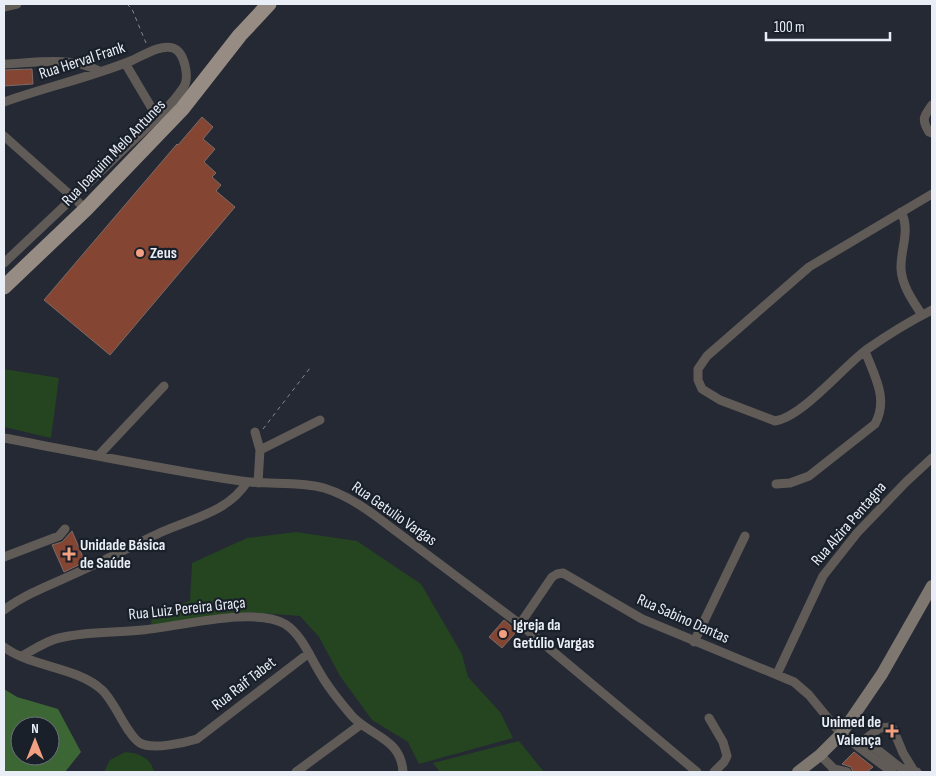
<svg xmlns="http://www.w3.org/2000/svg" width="936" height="776" viewBox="0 0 936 776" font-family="'Sofia Sans Condensed',sans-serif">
  <rect width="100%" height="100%" fill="#242934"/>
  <!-- green -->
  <path fill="#254420" d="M 4,369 L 59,378 L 51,438 L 4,427 Z
    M 296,532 L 357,541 L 421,584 L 462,654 L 468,677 L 500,712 L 513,738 L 419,764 L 408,742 L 372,720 L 340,676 L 319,637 L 300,616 L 249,612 L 151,626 L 152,616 L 173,614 L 172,606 L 190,601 L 192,563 L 247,538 Z
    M 519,741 L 544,772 L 440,772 L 433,763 Z
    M 125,752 C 139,753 151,758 154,772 L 104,772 L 110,760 Z"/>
  <!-- forest -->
  <path fill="#3c6734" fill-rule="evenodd" d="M 4,689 L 17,697 L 58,709 L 81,752 L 65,772 L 4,772 ZM 20,726 L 50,726 L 50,756 L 20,756 Z"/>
  <!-- building -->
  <path fill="#854533" stroke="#7b6b67" d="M 32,69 L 33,84 L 4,86 L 4,70 Z
    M 202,117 L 213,127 L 203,139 L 215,149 L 204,162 L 216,173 L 212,177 L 221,185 L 216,191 L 235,207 L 110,355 L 44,300 L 177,144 L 178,145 Z
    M 72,531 L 85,562 L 64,572 L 52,545 L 62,542 Z
    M 504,620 L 517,631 L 502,648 L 489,637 Z
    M 854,752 L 873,767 L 867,772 L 853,772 L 851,767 L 842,764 Z"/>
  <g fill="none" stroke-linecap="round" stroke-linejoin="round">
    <!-- path -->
    <path stroke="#828790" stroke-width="1" stroke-dasharray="4 4" stroke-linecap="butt" d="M 127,4 L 132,9 L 146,43
      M 263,429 L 310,368"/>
    <!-- street -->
    <path stroke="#605b56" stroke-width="9" d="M 4,7 L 17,4
      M 125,63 L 157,117
      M 4,64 C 34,63 72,56 99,71
      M 4,102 C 46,87 92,77 133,60 C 144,55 161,44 173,48 C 185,52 190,79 183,88 C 169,109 144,130 125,148 C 85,187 44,225 4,263
      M 932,105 C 924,116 921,119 929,132 L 932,133
      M 4,136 L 86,209
      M 932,194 L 809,267 L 707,356 L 698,369 L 698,380 L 702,389 L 720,400 L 775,421 C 802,417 842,368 866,350 C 886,336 910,321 932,310
      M 901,212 C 911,230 900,250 901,269 C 902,286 913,301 922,315
      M 255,432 L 260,450 L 258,483
      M 4,438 C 83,453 161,469 241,481 C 267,485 300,481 324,488 C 344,494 361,505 377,517 L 520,624 L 697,772
      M 260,450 L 320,420
      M 98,456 L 164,386
      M 776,484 L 790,483 L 809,476 L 875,424 C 889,399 874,375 865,351
      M 4,557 L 59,536 L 65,529
      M 4,610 C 28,592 58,582 85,569 C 112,557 137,543 164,531 C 194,518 229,511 247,482
      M 520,624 L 552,577 L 557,574 L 563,573 L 642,619 L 794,682 L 809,695 L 841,734 L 892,772
      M 694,642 L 745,536
      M 4,647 C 30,667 78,667 102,690 C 116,703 126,734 140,743 C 152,750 184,743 197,739 L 309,653
      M 22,656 C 33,650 46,641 59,638 C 87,631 114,633 142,630 C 178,627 255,606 285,624 C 302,635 310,657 320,673 C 329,689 340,702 352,716 C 370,736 401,738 403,772
      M 777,674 L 823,576 L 857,533 L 906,482 L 932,458
      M 709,718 L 723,742 L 727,756 L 724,762 L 714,772
      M 861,742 L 880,728 L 890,727 L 893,729 L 903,753 L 914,771
      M 856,743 C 871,739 889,761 901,768 C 906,771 911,770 917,772
      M 820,755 L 834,769 L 833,772
      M 834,769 L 847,772
      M 296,772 L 360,725"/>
    <!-- secondary -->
    <path stroke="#7e7770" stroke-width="12" d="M 798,772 L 820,755 L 841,734 L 882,674 L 932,586"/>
    <!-- primary -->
    <path stroke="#968c83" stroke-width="15" d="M 4,287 L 86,209 L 182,109 L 240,35 L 269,4"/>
  </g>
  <!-- markers -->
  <g fill="#f2a07f" stroke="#1a202a" stroke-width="2">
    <circle cx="140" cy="253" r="5"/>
    <path d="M66.5 546.5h5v5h5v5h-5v5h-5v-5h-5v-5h5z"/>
    <circle cx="503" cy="634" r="5"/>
    <path d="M889.5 723.5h5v5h5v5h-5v5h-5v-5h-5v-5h5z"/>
  </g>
  <g text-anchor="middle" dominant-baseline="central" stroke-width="4.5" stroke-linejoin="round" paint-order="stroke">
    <!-- street labels -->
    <g font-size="16" fill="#e9edf5" stroke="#1a202a">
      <text transform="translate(82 61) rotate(-18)">Rua Herval Frank</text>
      <text transform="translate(114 153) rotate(-46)">Rua Joaquim Melo Antunes</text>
      <text transform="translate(394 514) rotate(35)">Rua Getulio Vargas</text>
      <text transform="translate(849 524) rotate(-49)">Rua Alzira Pentagna</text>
      <text transform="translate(187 609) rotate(-6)">Rua Luiz Pereira Graça</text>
      <text transform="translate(683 619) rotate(24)">Rua Sabino Dantas</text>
      <text transform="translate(244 684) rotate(-38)">Rua Raif Tabet</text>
    </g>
    <!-- poi labels -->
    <g font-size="16" font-weight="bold" fill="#e9edf5" stroke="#1a202a" text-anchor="start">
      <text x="150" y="253">Zeus</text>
      <text x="80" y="545">Unidade Básica<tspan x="80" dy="18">de Saúde</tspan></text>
      <text x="513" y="625">Igreja da<tspan x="513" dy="18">Getúlio Vargas</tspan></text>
      <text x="881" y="722" text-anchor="end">Unimed de<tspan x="881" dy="18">Valença</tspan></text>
    </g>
  </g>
  <!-- border -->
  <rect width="936" height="776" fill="none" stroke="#e9edf5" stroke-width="10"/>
  <!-- north arrow -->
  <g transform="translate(35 741)"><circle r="24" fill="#1a202a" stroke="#6d727b"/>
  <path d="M0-4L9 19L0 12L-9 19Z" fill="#f2a07f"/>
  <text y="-8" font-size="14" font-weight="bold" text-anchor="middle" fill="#e9edf5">N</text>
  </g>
  <!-- scale -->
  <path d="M766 32v8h124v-8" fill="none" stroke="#e9edf5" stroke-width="2.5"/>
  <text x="774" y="32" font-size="15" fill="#e9edf5" stroke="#1a202a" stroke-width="4" paint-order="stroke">100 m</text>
</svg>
